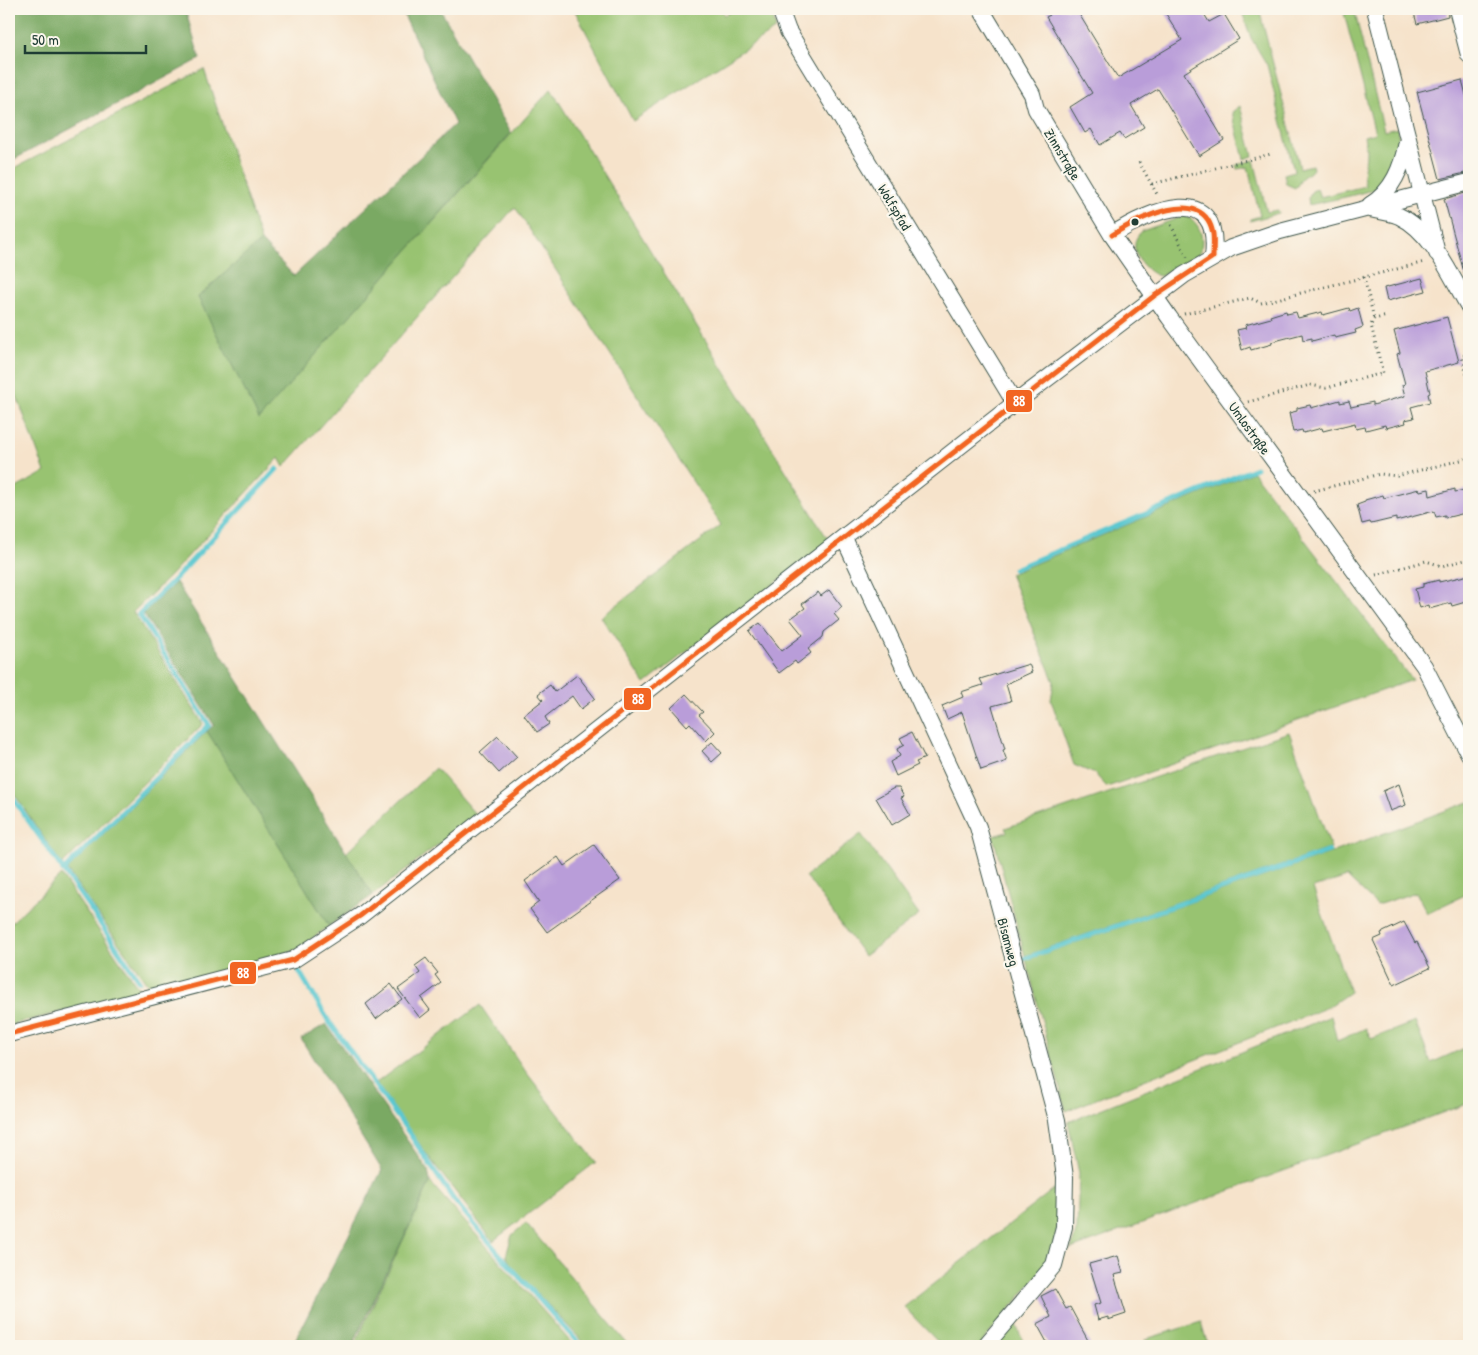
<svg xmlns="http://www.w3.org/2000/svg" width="1478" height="1355" viewBox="0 0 1478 1355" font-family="'Patrick Hand',sans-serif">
  <rect width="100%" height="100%" fill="#fbf7ec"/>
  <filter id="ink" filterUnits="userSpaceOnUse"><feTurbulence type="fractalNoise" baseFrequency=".02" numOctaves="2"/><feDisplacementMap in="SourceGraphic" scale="10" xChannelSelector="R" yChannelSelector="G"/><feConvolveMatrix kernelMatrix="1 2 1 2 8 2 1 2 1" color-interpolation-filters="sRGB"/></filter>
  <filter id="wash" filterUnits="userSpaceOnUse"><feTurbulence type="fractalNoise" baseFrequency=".0096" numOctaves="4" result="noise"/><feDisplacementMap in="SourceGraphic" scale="20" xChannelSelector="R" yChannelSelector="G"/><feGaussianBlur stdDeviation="1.12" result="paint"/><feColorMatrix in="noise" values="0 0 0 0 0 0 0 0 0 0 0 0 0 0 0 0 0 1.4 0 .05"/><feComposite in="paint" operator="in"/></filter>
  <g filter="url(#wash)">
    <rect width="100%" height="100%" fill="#f6e3cb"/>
    <!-- green -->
    <path fill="#98c371" stroke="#5c8052" d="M 574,9 L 721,9 L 724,15 L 737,9 L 771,9 L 776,29 L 633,121 Z
      M 1241,9 L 1259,9 L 1300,168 L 1312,165 L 1313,169 C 1310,173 1308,174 1304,176 C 1300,179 1299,185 1295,188 L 1286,184 L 1284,174 L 1294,171 L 1267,65 L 1251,38 Z
      M 1343,9 L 1354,9 L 1384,131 L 1397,128 C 1402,146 1396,174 1381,186 C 1373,192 1322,202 1309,205 L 1308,198 L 1312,191 L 1317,189 L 1320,197 L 1365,186 C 1361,170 1366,167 1366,152 C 1366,147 1365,141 1364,136 L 1375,133 Z
      M 204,69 L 261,241 L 198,297 L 259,418 L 551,89 L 829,541 L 645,684 L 601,617 L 721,525 L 515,207 L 284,467 L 279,458 L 168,578 L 133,612 L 203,724 L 62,865 L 9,786 L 9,492 L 45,472 L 9,375 L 9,171 Z
      M 1240,106 L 1253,156 L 1244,159 L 1232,112 Z
      M 1254,160 L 1267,212 L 1278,210 L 1279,213 L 1250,221 L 1250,219 L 1260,216 L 1248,167 L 1237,169 L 1236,165 Z
      M 1184,216 C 1200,220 1206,240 1199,254 L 1161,276 C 1149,275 1133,257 1135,245 C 1135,239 1138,235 1142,231 Z
      M 1253,472 L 1412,680 L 1107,787 L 1095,774 L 1074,765 L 1051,700 L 1054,682 L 1010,574 Z
      M 207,731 L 329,926 L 296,950 L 151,989 L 67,870 Z
      M 1289,732 L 1331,848 L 1025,956 L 993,836 L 1007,832 L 1005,828 Z
      M 435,768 L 476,815 L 373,895 L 346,853 Z
      M 1469,802 L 1469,893 L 1427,913 L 1416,892 L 1377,905 L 1347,877 L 1313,888 L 1350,992 L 1328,1007 L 1066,1111 L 1026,960 L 1333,852 Z
      M 861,834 L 919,915 L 864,956 L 806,876 Z
      M 61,875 L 141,992 L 9,1025 L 9,925 Z
      M 480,1005 L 526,1072 L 596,1162 L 493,1241 L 425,1152 L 376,1083 Z
      M 1331,1016 L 1337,1041 L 1366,1028 L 1371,1039 L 1415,1022 L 1431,1063 L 1469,1046 L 1469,1103 L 1071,1249 L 1077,1229 L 1079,1173 L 1068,1122 Z
      M 430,1182 L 574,1346 L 354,1346 Z
      M 1059,1185 L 1057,1230 L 1048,1263 L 979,1346 L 942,1346 L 904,1307 Z
      M 526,1223 L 629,1346 L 587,1346 L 513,1268 L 506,1256 L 512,1235 Z
      M 1015,1322 L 1025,1346 L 995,1346 Z
      M 1201,1322 L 1208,1346 L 1148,1346 L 1146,1339 Z"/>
    <!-- forest -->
    <path fill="#7aa963" stroke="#4c734c" d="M 9,9 L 185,9 L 200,59 L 9,162 Z
      M 401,9 L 440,9 L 511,133 L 259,419 L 198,297 L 261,241 L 294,276 L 455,124 Z
      M 176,582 L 373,895 L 329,926 L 207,731 L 214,725 L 143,613 Z
      M 326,1024 L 428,1170 L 430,1182 L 352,1346 L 292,1346 L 382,1170 L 301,1039 Z"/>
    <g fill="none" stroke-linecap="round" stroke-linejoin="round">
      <!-- stream -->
      <path stroke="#5bc8d0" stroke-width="5" d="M 1014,569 L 1256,468
        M 9,793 L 92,911 L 139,981
        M 63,871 L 209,725 L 139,614 L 175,579 L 277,469
        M 1023,959 L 1329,851
        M 299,971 L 328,1020 L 410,1134 L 453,1199 L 500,1255 L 581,1346"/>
    </g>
    <g id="blocks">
      <!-- building -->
      <path fill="#b99dd9" d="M 1046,9 L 1076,9 L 1118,78 L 1182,40 L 1163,9 L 1201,9 L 1209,22 L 1224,14 L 1239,39 L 1184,73 L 1224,140 L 1199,156 L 1158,89 L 1131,105 L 1144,127 L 1124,139 L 1120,133 L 1100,145 L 1091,129 L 1085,133 L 1070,107 L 1092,93 L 1046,17 L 1050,15 Z
        M 1413,9 L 1447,9 L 1448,16 L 1417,24 Z
        M 1462,80 L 1469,106 L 1469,172 L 1440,179 L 1417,92 Z
        M 1469,192 L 1469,275 L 1465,276 L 1444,199 Z
        M 1422,278 L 1426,291 L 1387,301 L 1384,288 Z
        M 1349,308 L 1350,311 L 1358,308 L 1363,327 L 1355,330 L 1356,333 L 1335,338 L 1334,335 L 1312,341 L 1312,338 L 1303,340 L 1302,334 L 1271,342 L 1272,344 L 1251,350 L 1250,347 L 1242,350 L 1237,330 L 1246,328 L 1245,325 L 1271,318 L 1270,316 L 1286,311 L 1287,314 L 1296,312 L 1298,318 L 1322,312 L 1323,315 Z
        M 1447,317 L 1459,362 L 1425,371 L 1430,393 L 1428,394 L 1430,402 L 1411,407 L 1414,418 L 1405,420 L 1406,423 L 1386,428 L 1385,425 L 1366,430 L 1365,427 L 1356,429 L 1355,423 L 1323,431 L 1322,428 L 1303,433 L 1302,430 L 1293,432 L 1289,413 L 1297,411 L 1297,408 L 1310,405 L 1311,408 L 1340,400 L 1340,403 L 1349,401 L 1351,407 L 1373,402 L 1373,405 L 1405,396 L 1402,385 L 1405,384 L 1397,354 L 1400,353 L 1394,331 Z
        M 1419,489 L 1420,491 L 1429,489 L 1430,496 L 1455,489 L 1455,492 L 1469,489 L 1469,512 L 1445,518 L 1445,515 L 1436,517 L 1434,511 L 1396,521 L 1396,518 L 1371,524 L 1370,522 L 1362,524 L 1357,505 L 1365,502 L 1365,500 L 1383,495 L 1384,498 Z
        M 1469,575 L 1469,601 L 1452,606 L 1451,603 L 1429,609 L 1428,605 L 1420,608 L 1415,589 L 1423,587 L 1423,584 L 1439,580 L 1439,582 Z
        M 829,590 L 842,607 L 834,614 L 839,620 L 824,632 L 823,637 L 808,649 L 811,653 L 797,664 L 795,661 L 779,673 L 749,631 L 760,623 L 782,651 L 803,635 L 790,619 L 805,608 L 802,604 L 818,592 L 821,596 Z
        M 1029,664 L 1032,672 L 1006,684 L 1011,701 L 992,706 L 1005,749 L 1003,750 L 1007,761 L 981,770 L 962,712 L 947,719 L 942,706 L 963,697 L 961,692 L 983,685 L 980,679 Z
        M 577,675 L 595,698 L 581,709 L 572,696 L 545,717 L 549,724 L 537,732 L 524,715 L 543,700 L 538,694 L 550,685 L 555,692 Z
        M 686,694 L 703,712 L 699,715 L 715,732 L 706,741 L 690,723 L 687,726 L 671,708 Z
        M 912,732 L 925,758 L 916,762 L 918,765 L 896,776 L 890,762 L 900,756 L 897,749 L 904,745 L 900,738 Z
        M 498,736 L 517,757 L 499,773 L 480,752 Z
        M 712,742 L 722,753 L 712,762 L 702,751 Z
        M 1399,784 L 1406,805 L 1390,811 L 1383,791 Z
        M 894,788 L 899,788 L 904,797 L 901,798 L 910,814 L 892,825 L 876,798 Z
        M 594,845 L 620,880 L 547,932 L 530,909 L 539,902 L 525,881 L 558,857 L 564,866 Z
        M 1404,922 L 1415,943 L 1417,942 L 1430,968 L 1394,985 L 1373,940 L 1382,936 L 1381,933 Z
        M 426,958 L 438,973 L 435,975 L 441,983 L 421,998 L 430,1010 L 420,1018 L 398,989 L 420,973 L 415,966 Z
        M 391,984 L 402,999 L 376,1019 L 366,1004 Z
        M 1118,1256 L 1123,1273 L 1114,1275 L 1126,1314 L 1108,1320 L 1108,1317 L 1098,1320 L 1094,1305 L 1101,1303 L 1089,1264 Z
        M 1055,1289 L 1066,1309 L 1070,1307 L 1091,1346 L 1049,1346 L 1037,1324 L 1051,1317 L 1041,1296 Z"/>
    </g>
  </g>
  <g filter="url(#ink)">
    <use href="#blocks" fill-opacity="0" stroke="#3f564b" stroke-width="1"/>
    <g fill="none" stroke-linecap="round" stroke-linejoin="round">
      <!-- minor casing -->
      <g stroke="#3f564b" stroke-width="18">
        <path id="minor" d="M 780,9 L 788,31 L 1015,403
          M 981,9 L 1032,94 L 1036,109 L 1112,235 L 1169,317 L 1424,666 L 1469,754
          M 1375,9 L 1437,253
          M 1457,9 L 1469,55
          M 1370,205 C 1393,191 1402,167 1407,142
          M 1369,209 C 1379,211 1389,212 1399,216 C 1432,231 1452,278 1469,307
          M 1112,235 C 1150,210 1222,180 1213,257
          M 844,538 L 978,827 L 1057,1120 L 1065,1177 L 1064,1227 L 1054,1265 L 985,1346
          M 9,1034 L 293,960 L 360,916 L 1015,403 L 1184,275 L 1231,248 L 1280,231 L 1469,182"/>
      </g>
      <!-- path -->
      <path stroke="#3f564b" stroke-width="3" stroke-dasharray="1 4" stroke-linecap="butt" d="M 1139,162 L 1158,196
        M 1152,184 L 1271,154
        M 1171,225 L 1187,257
        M 1364,277 L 1374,319
        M 1184,314 L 1250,298 L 1261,303 L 1425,262
        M 1469,354 L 1462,356 L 1469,384
        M 1248,402 L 1310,385 L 1326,388 L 1383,373 L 1371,325 L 1374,319 L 1388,316
        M 1314,491 L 1380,474 L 1397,476 L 1469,458
        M 1376,575 L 1426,561 L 1442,566 L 1469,559"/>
      <!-- minor -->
      <use href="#minor" stroke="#fff" stroke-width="16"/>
      <!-- bus-1 casing -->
      <g stroke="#fbf7ec" stroke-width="9">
        <path id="bus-1" d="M 1112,235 C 1136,220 1204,183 1213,234 C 1214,241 1213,250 1213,257
          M 9,1034 L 293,960 L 360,916 L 1154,296 L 1213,257"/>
      </g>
      <!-- bus-1 -->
      <use href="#bus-1" stroke="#f26522" stroke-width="5"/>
    </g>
  </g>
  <!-- markers -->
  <circle fill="#1f3d34" stroke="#fbf7ec" stroke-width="2" cx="1135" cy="222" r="4.5"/>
  <g text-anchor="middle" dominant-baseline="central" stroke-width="4.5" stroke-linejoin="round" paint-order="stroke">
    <!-- street labels -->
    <g font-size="14" fill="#1f3d34" stroke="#fbf7ec">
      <text transform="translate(1063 154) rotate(59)">Zinnstraße</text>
      <text transform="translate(895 207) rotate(59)">Wolfspfad</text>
      <text transform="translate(1250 428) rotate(54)">Umlostraße</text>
      <text transform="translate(1009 942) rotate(75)">Bisamweg</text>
    </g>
  </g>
  <g stroke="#fbf7ec" stroke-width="2">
    <rect x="1005" y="389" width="28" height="24" rx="5" fill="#f26522"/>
    <rect x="623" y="687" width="29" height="24" rx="5" fill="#f26522"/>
    <rect x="229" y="961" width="28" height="24" rx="5" fill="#f26522"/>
  </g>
  <g font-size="14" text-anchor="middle" font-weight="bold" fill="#fff">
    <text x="1019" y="406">88</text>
    <text x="638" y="704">88</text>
    <text x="243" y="978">88</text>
  </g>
  <!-- margin -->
  <rect width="1478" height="1355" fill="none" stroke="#fbf7ec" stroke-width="30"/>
  <!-- scale -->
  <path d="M25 45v8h121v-8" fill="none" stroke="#1f3d34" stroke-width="2.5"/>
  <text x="32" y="45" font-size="15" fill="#1f3d34" stroke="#fbf7ec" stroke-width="4" paint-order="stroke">50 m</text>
</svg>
